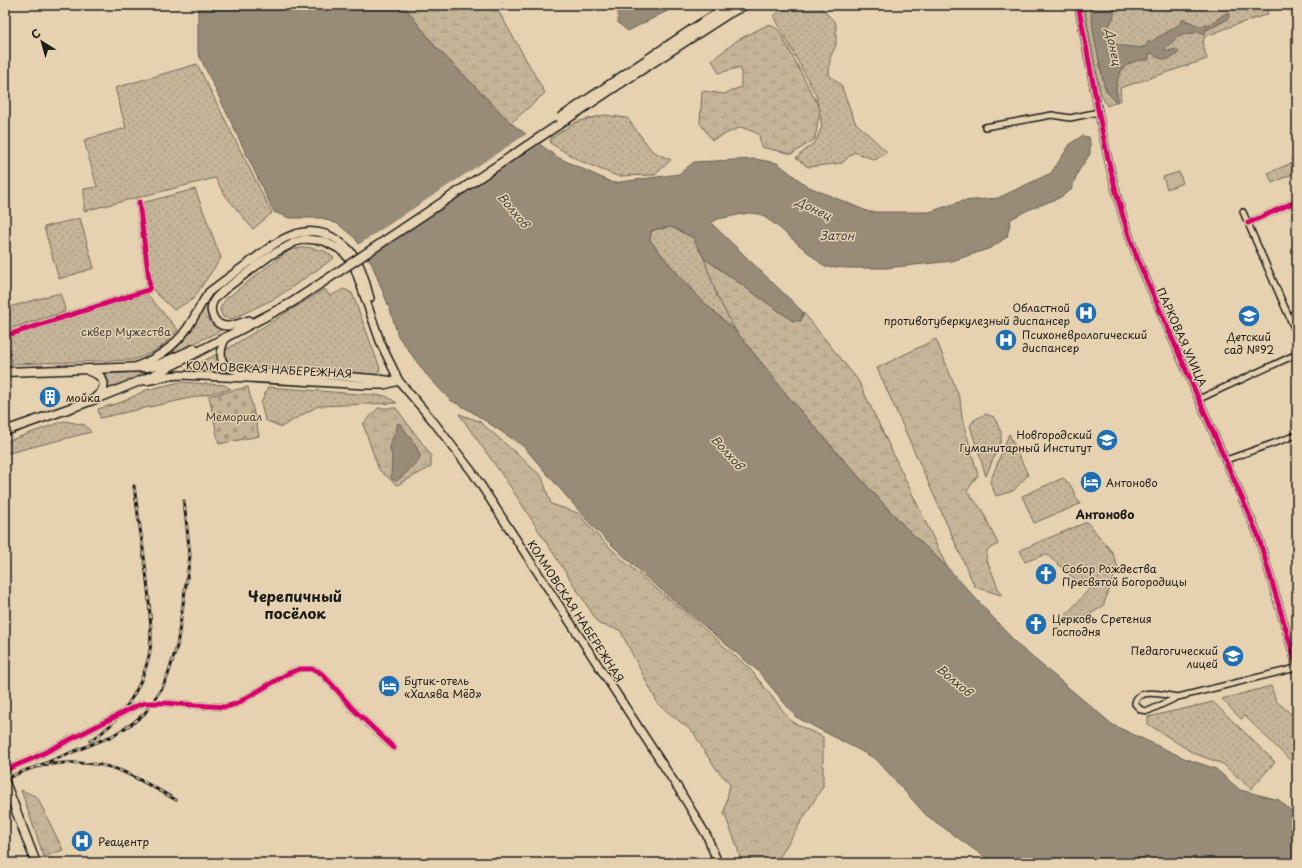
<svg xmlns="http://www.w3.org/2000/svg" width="1302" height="868" viewBox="0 0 1302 868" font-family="'Playpen Sans',sans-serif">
  <defs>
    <pattern id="green-dots" width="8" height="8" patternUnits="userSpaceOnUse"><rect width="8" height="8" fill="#c5b498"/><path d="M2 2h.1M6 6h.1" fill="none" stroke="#a99a82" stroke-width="1.8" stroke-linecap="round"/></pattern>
    <pattern id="forest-crowns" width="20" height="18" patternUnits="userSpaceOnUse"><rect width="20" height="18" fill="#c5b498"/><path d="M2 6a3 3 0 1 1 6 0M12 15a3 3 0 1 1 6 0" fill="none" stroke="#a99a82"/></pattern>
    <pattern id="wetland-marsh" width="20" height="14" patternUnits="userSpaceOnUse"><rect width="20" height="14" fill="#c5b498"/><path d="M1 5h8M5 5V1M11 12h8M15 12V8" fill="none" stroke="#a99a82"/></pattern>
    <pattern id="cemetery-stones" width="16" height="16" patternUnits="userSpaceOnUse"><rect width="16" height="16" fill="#c5b498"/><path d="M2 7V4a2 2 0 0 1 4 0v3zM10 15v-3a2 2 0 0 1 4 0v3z" fill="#a99a82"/></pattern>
  </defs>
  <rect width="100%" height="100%" fill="#e6d2b0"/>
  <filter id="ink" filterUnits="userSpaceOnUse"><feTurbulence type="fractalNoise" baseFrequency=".025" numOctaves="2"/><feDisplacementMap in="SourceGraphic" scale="8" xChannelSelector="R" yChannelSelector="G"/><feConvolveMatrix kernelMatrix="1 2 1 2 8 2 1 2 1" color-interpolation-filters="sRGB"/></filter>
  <g filter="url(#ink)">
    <!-- green -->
    <path fill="url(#green-dots)" stroke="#70685a" d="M 787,5 L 818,5 L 836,23 L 836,45 L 830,58 L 829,75 L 841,85 L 855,122 L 887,152 L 875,160 L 854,152 L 842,163 L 808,167 L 796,158 L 816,141 L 822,126 L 816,95 L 774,16 Z
      M 1084,5 L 1265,5 L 1268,14 L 1232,26 L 1204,37 L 1203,45 L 1207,59 L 1120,88 L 1121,100 L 1107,106 L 1101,95 Z
      M 197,64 L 272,213 L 253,229 L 225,195 L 215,178 L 84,211 L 84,189 L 97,187 L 84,140 L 126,128 L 115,88 Z
      M 604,115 L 627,118 L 652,151 L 671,160 L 655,175 L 617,176 L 580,161 L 550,143 L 551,138 L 576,122 Z
      M 1294,162 L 1297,168 L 1297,172 L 1272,183 L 1268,173 Z
      M 195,189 L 221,258 L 193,299 L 174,310 L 152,289 L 142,203 Z
      M 80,218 L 94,268 L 59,279 L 44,227 Z
      M 671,227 L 692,237 L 704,258 L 717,296 L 736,331 L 699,298 L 665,259 L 650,240 L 651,232 L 657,229 Z
      M 307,247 L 325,251 L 334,258 L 276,298 L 232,319 L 223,317 L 220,311 L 221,306 L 227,298 L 289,250 Z
      M 325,289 L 330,296 L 344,289 L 352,293 L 380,368 L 378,376 L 253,370 L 235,367 L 228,364 L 224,354 L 227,349 Z
      M 60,293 L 65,309 L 64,312 L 5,330 L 5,295 L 9,307 Z
      M 147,294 L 178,330 C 163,348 155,352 133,360 L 12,364 L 6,337 Z
      M 211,296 C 208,315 208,318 224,329 L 170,355 L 189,334 L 205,305 Z
      M 219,353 L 223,368 L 232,375 L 178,374 Z
      M 152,371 L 105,392 C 108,385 107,380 103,374 Z
      M 180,382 L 224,385 L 231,389 L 100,418 L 98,409 L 122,402 L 146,390 Z
      M 268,387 L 386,396 L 397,403 L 318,406 L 281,427 L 265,420 L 261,403 Z
      M 986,414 L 994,417 L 1001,432 L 1001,440 L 986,476 L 970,426 L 974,420 Z
      M 64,421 L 85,425 L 91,432 L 5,454 L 5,442 Z
      M 1009,434 L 1028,475 L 1013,491 L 996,496 L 990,482 Z
      M 1063,478 C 1074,486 1073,493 1080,504 L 1034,523 L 1022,496 Z
      M 1087,522 L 1112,552 L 1118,567 L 1103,606 L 1075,624 L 1065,616 L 1091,587 L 1076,580 L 1046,554 L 1025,562 L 1020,550 Z
      M 1271,686 L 1276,701 L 1297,719 L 1297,767 L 1245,716 L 1241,719 L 1222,699 Z
      M 1213,702 L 1275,762 L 1251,789 L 1223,764 L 1193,753 L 1148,724 L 1148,717 Z"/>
    <!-- forest -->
    <path fill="url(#forest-crowns)" stroke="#70685a" d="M 936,339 L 960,399 L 962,418 L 978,475 L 967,491 L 982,510 L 998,544 L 987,550 L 986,558 L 1001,595 L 975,587 L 877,368 Z
      M 459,414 L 479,421 L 517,454 L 542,477 L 551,504 L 578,513 L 594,532 L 625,562 L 653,586 L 685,612 L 750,669 L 792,722 L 823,737 L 823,786 L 776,863 L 741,863 L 737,846 L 724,813 L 730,784 L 718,771 L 704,751 L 694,733 L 658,704 L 620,630 L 599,624 L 508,483 Z
      M 21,790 L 37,797 L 63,850 L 44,857 Z"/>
    <!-- wetland -->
    <path fill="url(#wetland-marsh)" stroke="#70685a" d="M 403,5 L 495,5 L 545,93 L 511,123 L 435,46 Z
      M 769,24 L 779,30 L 820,109 L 815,139 L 792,154 L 761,147 L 759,134 L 741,127 L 712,140 L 700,123 L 702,91 L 724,94 L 741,87 L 741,67 L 719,73 L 712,60 L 738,40 Z
      M 704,258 L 793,321 L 801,320 L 803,312 L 858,380 L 947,567 L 902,524 L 858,476 L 791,400 L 736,331 L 717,296 Z
      M 378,408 L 396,408 L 431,455 L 431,467 L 397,485 L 379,470 L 363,424 Z"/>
    <!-- cemetery -->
    <path fill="url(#cemetery-stones)" stroke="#70685a" d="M 248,387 L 259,436 L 219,444 L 209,396 Z"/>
    <!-- pitch -->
    <path fill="#c5b498" stroke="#70685a" d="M 1179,172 L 1183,183 L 1167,189 L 1163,177 Z"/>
    <!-- water -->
    <path fill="#988c78" stroke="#665f53" d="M 198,5 L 403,5 L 435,46 L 511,123 L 557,157 L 613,183 L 679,174 L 694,162 L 755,159 L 777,163 L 807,186 L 869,212 L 929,212 L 962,201 L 998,198 L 1051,173 L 1071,143 L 1082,136 L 1089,137 L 1090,143 L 1090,154 L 1078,172 L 1071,190 L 1059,198 L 1028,210 L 1011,219 L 1007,237 L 991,248 L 952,261 L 886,268 L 849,268 L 825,267 L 776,225 L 760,214 L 748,213 L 718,219 L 711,223 L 803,312 L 801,321 L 793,321 L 704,258 L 692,237 L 671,227 L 657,229 L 651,231 L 650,240 L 665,259 L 699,298 L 736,331 L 791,400 L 858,476 L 902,524 L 947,567 L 1019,646 L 1113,725 L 1184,758 L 1216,769 L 1240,790 L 1279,800 L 1297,816 L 1297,863 L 993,863 L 926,815 L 876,759 L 796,717 L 758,671 L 646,577 L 594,528 L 523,446 L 469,410 L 450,400 L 425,373 L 398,336 L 391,312 L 371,262 L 355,238 L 338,224 L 322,218 L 289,218 L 274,212 L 198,53 Z
      M 618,5 L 679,5 L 628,31 L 618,23 Z
      M 1090,5 L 1113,5 C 1117,15 1112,20 1108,28 C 1108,31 1108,35 1110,38 C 1114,47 1130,47 1138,47 L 1139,48 L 1142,47 L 1145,47 L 1149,41 L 1151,42 L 1159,36 L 1161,36 L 1178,25 L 1183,19 L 1199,26 L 1209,25 L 1226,13 L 1228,13 L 1229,16 L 1228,19 L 1209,29 L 1205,30 L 1206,32 L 1205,34 C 1198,31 1196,32 1190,34 C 1188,34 1185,33 1183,34 C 1179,35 1168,46 1164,49 L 1169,51 L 1175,49 L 1179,52 C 1171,62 1159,61 1152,53 L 1149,54 L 1149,59 L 1146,61 C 1143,59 1138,60 1134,62 C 1122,65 1118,76 1116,88 C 1116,92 1118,96 1118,100 L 1115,101 L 1107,92 L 1104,85 L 1094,36 Z
      M 399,423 C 404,427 421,452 420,457 C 419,462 400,479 396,481 L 392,479 L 391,476 L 392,457 L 390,448 L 391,441 L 397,430 L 397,424 Z"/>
    <!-- pier -->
    <path fill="#e6d2b0" d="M 528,133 L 542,143 L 367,259 L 358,245 Z"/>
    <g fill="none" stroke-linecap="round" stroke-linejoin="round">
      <!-- minor casing -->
      <g stroke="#1c1c1c" stroke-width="8">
        <path id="minor" d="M 985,127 L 1052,115 L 1070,118 L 1099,112
          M 1243,212 L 1297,335
          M 1248,223 L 1297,201
          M 5,336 L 148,290 L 150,287 L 139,202
          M 5,364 L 7,372
          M 1199,399 L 1297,354
          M 1226,460 L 1297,435
          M 1178,697 C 1167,696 1136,686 1135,704 L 1141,710 L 1148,711 L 1178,697 L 1296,668
          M 5,770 L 34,758 L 136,706 L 145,703 L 164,703 L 225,707 L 236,704 L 289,673 L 300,669 L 312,669 L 318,671 L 323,675 L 336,689 L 352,708 L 394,748"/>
      </g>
      <!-- tertiary casing -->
      <g stroke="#1c1c1c" stroke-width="9">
        <path id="tertiary" d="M 1078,5 C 1096,90 1106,179 1138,260 L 1258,535 L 1297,667"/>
      </g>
      <!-- secondary casing -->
      <g stroke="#1c1c1c" stroke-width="10">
        <path id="secondary" d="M 249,320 C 242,322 234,326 227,326 C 215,326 208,312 213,302 C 215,297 220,294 224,290 L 271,255 L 295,242 L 306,239 L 324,241 L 339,249 L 345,254 L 354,266 L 381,344 L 399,381 L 433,421 L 473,473 L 678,788 L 707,836 L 718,863
          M 226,338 C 221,346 217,362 229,368 C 240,373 262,373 275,373 C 315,376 355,375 395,381
          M 137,366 C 161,357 181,341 193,319 C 199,309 203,300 209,292 C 223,281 237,271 251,261 C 267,249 284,235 304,232 C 316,230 329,234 339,241 C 346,246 353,252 357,261 C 364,272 366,286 370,298
          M 146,381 L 169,376 L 180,375 L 247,378 L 365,385 L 384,385 L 399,381"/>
      </g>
      <!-- primary casing -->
      <g stroke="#1c1c1c" stroke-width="11">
        <path id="primary" d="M 612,83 L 694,28 L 731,5
          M 615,87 L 728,14 L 745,5
          M 89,371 C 105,375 109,388 95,398
          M 5,372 L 147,367 L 160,364 L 194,349
          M 5,431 L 93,400 L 152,376 L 291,303 L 323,282
          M 5,782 L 36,863"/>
      </g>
      <!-- minor -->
      <use href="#minor" stroke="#e6d2b0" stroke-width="5"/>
      <!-- tertiary -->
      <use href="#tertiary" stroke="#e6d2b0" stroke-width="6"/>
      <!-- secondary -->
      <use href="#secondary" stroke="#e6d2b0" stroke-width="7"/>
      <!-- primary -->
      <use href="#primary" stroke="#e6d2b0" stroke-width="8"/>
      <!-- rail casing -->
      <g stroke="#1c1c1c" stroke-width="3">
        <path id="rail" d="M 90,741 C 120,723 141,690 149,656 C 153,638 150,619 149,601 C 146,563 139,524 134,486
          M 36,767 L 112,736 L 133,723 L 145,713 L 162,688 L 168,675 L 177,646 L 190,556 L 184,501
          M 5,779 C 15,775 26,769 37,767 C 61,761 95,761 119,770 C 138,778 157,789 176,800"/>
      </g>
      <!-- rail -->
      <use href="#rail" stroke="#e6d2b0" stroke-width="1.5" stroke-dasharray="4.5" stroke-linecap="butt"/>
      <!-- primary-bridge casing -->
      <g stroke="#1c1c1c" stroke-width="11" stroke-linecap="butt">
        <path id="primary-bridge" d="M 560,118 L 612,83
          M 323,282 L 615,87"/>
      </g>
      <!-- primary-bridge -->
      <use href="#primary-bridge" stroke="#e6d2b0" stroke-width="8"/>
      <!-- cycleway casing -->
      <g stroke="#e6d2b0" stroke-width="8">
        <path id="cycleway" d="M 1078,5 C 1096,90 1106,179 1138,260 L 1258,535 L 1297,667
          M 1248,223 L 1297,201
          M 5,336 L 148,290 L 150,287 L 139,202
          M 5,770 L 34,758 L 136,706 L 145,703 L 164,703 L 225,707 L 236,704 L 289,673 L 300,669 L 312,669 L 318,671 L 323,675 L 336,689 L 352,708 L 394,748"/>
      </g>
      <!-- cycleway -->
      <use href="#cycleway" stroke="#d6006c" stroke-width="5"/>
    </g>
  </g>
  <!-- icons -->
  <defs>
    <g id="hospital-disc" transform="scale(1.15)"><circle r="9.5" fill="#1f6fb2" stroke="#e6d2b0"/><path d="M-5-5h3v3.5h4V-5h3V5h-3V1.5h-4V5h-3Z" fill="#fff"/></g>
    <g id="school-disc" transform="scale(1.15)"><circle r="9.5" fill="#1f6fb2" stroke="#e6d2b0"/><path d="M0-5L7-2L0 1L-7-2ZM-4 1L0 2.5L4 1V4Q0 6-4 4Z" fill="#fff"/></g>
    <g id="building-disc" transform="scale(1.15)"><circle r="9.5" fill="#1f6fb2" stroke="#e6d2b0"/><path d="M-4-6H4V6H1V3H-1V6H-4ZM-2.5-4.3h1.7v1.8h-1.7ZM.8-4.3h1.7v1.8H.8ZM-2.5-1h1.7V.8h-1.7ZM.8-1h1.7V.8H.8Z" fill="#fff"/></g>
    <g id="university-disc" transform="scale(1.15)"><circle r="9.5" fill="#1f6fb2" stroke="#e6d2b0"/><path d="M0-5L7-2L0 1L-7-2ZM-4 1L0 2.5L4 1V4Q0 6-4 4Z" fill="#fff"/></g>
    <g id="hotel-disc" transform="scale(1.15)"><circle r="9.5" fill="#1f6fb2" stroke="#e6d2b0"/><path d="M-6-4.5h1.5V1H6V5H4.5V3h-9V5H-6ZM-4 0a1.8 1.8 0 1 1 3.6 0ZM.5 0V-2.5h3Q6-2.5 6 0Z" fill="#fff"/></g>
    <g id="church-disc" transform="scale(1.15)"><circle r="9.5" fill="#1f6fb2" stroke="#e6d2b0"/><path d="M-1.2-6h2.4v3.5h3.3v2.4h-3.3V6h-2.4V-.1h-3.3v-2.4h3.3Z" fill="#fff"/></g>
  </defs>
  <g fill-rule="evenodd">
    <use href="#hospital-disc" x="1086" y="313"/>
    <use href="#school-disc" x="1249" y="316"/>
    <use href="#hospital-disc" x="1006" y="340"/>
    <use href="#building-disc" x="50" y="397"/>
    <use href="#university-disc" x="1107" y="440"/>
    <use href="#hotel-disc" x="1091" y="482"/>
    <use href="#church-disc" x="1046" y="574"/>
    <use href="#church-disc" x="1036" y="624"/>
    <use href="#school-disc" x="1233" y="656"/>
    <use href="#hotel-disc" x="389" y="686"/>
    <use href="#hospital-disc" x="82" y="841"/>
  </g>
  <g text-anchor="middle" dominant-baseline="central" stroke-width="3" stroke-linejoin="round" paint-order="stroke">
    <!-- poi labels -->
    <g font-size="11" fill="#1c1c1c" stroke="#e6d2b0" text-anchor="start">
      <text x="1070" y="307" text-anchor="end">Областной<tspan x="1070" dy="13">противотуберкулезный диспансер</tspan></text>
      <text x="1022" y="334">Психоневрологический<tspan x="1022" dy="13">диспансер</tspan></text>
      <text x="1249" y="336" text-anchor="middle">Детский<tspan x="1249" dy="13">сад №92</tspan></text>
      <text x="66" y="397">мойка</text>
      <text x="1092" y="434" text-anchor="end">Новгородский<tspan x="1092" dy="13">Гуманитарный Институт</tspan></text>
      <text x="1106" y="482">Антоново</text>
      <text x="1062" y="568">Собор Рождества<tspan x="1062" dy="13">Пресвятой Богородицы</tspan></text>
      <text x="1052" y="618">Церковь Сретения<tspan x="1052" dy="13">Господня</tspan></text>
      <text x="1218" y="650" text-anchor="end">Педагогический<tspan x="1218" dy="13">лицей</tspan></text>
      <text x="404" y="680">Бутик-отель<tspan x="404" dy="13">«Халява Мёд»</tspan></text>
      <text x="98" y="841">Реацентр</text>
    </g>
    <!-- park labels -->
    <g font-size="11" fill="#46423b" stroke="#e6d2b0">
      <text x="126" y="331">сквер Мужества</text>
      <text x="234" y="416">Мемориал</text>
    </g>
    <!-- street labels -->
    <g font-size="11" fill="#1c1c1c" stroke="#e6d2b0">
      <text transform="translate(1182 337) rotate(66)">ПАРКОВАЯ УЛИЦА</text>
      <text transform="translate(269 369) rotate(3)">КОЛМОВСКАЯ НАБЕРЕЖНАЯ</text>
      <text transform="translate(576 611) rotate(57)">КОЛМОВСКАЯ НАБЕРЕЖНАЯ</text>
    </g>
    <!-- water labels -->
    <g font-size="12" font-style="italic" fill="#47433c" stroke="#e6d2b0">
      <text transform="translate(1114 47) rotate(79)">Донец</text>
      <text transform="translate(814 208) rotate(26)">Донец</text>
      <text transform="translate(514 210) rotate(50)">Волхов</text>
      <text x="837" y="235">Затон</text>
      <text transform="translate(728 452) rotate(48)">Волхов</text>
      <text transform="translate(955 680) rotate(40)">Волхов</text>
    </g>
    <!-- neighbourhood labels -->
    <g font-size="12" font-weight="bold" fill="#1c1c1c" stroke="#e6d2b0">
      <text x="1105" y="514">Антоново</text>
    </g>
    <!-- district labels -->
    <g font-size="15" font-weight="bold" fill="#1c1c1c" stroke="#e6d2b0">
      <text x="295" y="595">Черепичный<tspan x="295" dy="17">посёлок</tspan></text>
    </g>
  </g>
  <!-- margin -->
  <rect width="1302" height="868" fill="none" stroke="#e6d2b0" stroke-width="20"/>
  <rect x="10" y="10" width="1282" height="848" fill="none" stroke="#1c1c1c" stroke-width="1.5" filter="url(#ink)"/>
  <!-- north arrow -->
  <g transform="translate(42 42) rotate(323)" stroke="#e6d2b0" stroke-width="3" paint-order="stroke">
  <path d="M0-3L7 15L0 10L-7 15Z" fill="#1c1c1c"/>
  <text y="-6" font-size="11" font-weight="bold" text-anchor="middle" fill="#1c1c1c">С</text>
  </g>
</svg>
